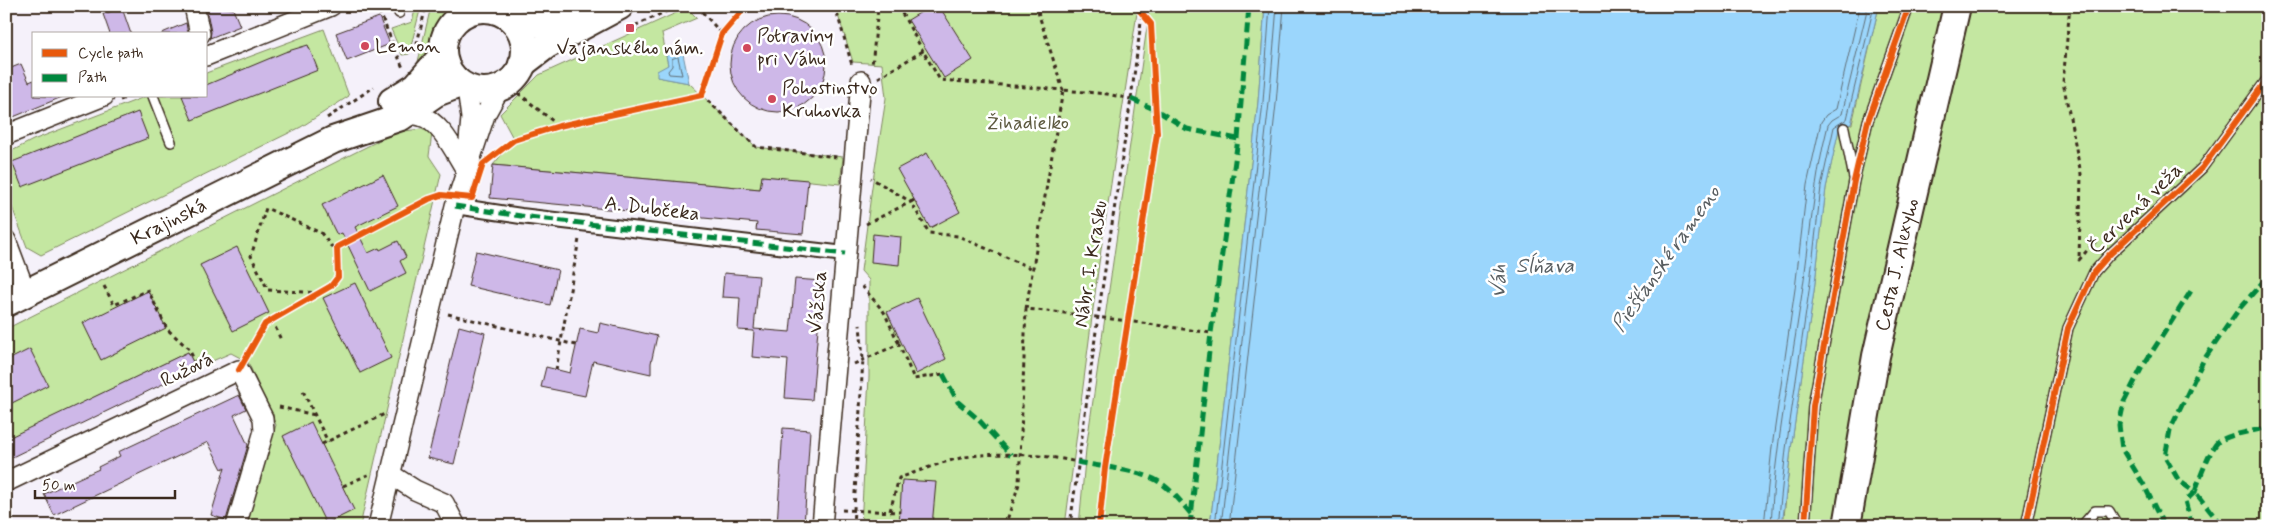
<svg xmlns="http://www.w3.org/2000/svg" width="2274" height="532" viewBox="0 0 2274 532" font-family="Mynerve,sans-serif">
  <rect width="100%" height="100%" fill="#f5f1fa"/>
  <filter id="ink" filterUnits="userSpaceOnUse"><feTurbulence type="fractalNoise" baseFrequency=".02" numOctaves="2"/><feDisplacementMap in="SourceGraphic" scale="10" xChannelSelector="R" yChannelSelector="G"/><feConvolveMatrix kernelMatrix="1 2 1 2 8 2 1 2 1" color-interpolation-filters="sRGB"/></filter>
  <g filter="url(#ink)">
    <!-- green -->
    <path fill="#c4e7a1" stroke="#808860" d="M 416,6 L 421,6 L 409,54 L 402,55 L 391,29 L 412,22 Z
      M 431,6 L 447,6 L 428,55 L 417,66 Z
      M 835,6 L 1138,6 L 1099,263 L 1065,526 L 861,526 L 869,377 L 869,280 L 861,271 L 872,187 L 886,98 L 882,64 L 853,62 Z
      M 1150,6 L 1265,6 L 1258,102 L 1210,526 L 1079,526 L 1086,449 Z
      M 1879,6 L 2268,6 L 2268,526 L 1783,526 L 1791,449 L 1814,291 L 1826,188 L 1839,128 L 1852,124 Z
      M 687,8 L 697,18 L 662,33 L 668,65 L 657,77 L 689,83 L 756,147 L 843,157 L 840,184 L 762,176 L 760,189 L 493,165 L 514,140 L 500,114 L 539,75 Z
      M 324,29 L 349,96 L 301,127 L 41,255 L 27,247 L 6,191 L 6,154 L 33,140 L 147,96 L 206,96 L 206,73 Z
      M 421,129 L 432,133 L 429,156 L 441,174 L 360,526 L 246,526 L 276,425 L 248,362 L 231,353 L 196,368 L 188,352 L 6,440 L 6,329 L 352,154 L 396,132 Z"/>
    <!-- water -->
    <path fill="#9bd6fc" stroke="#7591a3" d="M 1265,6 L 1879,6 L 1851,124 L 1839,129 L 1826,188 L 1814,291 L 1791,449 L 1782,526 L 1210,526 L 1258,102 Z
      M 682,49 L 689,83 L 657,77 L 657,71 L 668,65 L 666,55 Z"/>
    <g fill="none" stroke-linecap="round" stroke-linejoin="round">
      <!-- shore -->
      <path stroke="#616f77" stroke-width="1" d="M 678,57 L 682,75 L 669,74 L 668,71 L 672,66 L 672,59 Z
        M 1215,526 L 1263,102 L 1270,6
        M 1221,526 L 1269,103 L 1277,6
        M 1229,526 L 1276,104 L 1284,6
        M 1764,526 L 1772,447 L 1795,289 L 1807,185 L 1821,122 L 1826,115 L 1836,109 L 1860,6
        M 1771,526 C 1774,451 1790,375 1801,300 C 1810,242 1813,183 1828,125 L 1832,120 L 1842,114 L 1868,6
        M 1778,526 L 1786,449 L 1809,291 L 1821,187 L 1834,127 L 1847,119 L 1874,6"/>
    </g>
    <!-- building -->
    <path fill="#ceb8e8" stroke="#3b2a1e" d="M 206,6 L 233,9 L 240,26 L 210,38 L 211,32 Z
      M 931,6 L 939,6 L 973,60 L 944,78 L 908,20 Z
      M 122,8 L 131,34 L 110,34 L 103,14 Z
      M730 64a48 48 0 1 1 96 0a48 48 0 1 1-96 0Z
      M 379,17 L 390,44 L 347,61 L 336,33 Z
      M 186,23 L 188,34 L 162,34 L 162,33 Z
      M 308,45 L 318,70 L 192,120 L 182,96 L 206,96 L 206,85 L 285,52 Z
      M 21,64 L 29,82 L 34,80 L 34,96 L 62,97 L 6,120 L 6,70 Z
      M 138,112 L 148,138 L 22,187 L 12,162 Z
      M 927,153 L 960,212 L 930,228 L 897,169 Z
      M 493,165 L 760,189 L 762,176 L 808,180 L 803,234 L 756,230 L 757,223 L 490,198 Z
      M 383,175 L 398,206 L 355,227 L 368,253 L 379,248 L 380,250 L 398,241 L 406,257 L 400,261 L 406,273 L 370,291 L 342,233 L 337,235 L 322,205 Z
      M 873,234 L 901,237 L 899,265 L 871,262 Z
      M 237,247 L 269,313 L 233,331 L 200,265 Z
      M 476,251 L 558,270 L 550,305 L 468,286 Z
      M 724,273 L 759,276 L 754,329 L 790,332 L 795,279 L 822,281 L 812,400 L 785,398 L 788,360 L 752,357 L 754,331 L 738,330 L 740,298 L 722,297 Z
      M 355,283 L 391,358 L 360,373 L 323,298 Z
      M 148,291 L 166,328 L 101,360 L 83,323 Z
      M 917,298 L 946,359 L 916,374 L 887,312 Z
      M 600,323 L 657,336 L 651,363 L 651,374 L 593,361 L 585,396 L 541,387 L 546,367 L 570,373 L 580,329 L 598,333 Z
      M 459,326 L 485,333 L 454,464 L 428,458 Z
      M 30,349 L 48,385 L 6,406 L 6,361 Z
      M 188,352 L 196,368 L 6,460 L 6,439 Z
      M 239,395 L 246,409 L 234,415 L 248,445 L 226,520 L 211,515 L 225,467 L 222,469 L 208,442 L 54,515 L 44,494 L 99,469 L 98,467 L 120,456 L 118,452 Z
      M 311,422 L 354,510 L 326,524 L 283,436 Z
      M 783,428 L 810,430 L 804,526 L 777,526 Z
      M 902,480 L 936,482 L 932,526 L 899,526 Z"/>
    <g fill="none" stroke-linecap="round" stroke-linejoin="round">
      <!-- service casing -->
      <g stroke="#3b2a1e" stroke-width="12">
        <path id="service" d="M 398,6 L 399,13
          M 153,96 L 171,142
          M 1844,128 L 1854,178
          M 1805,526 L 1813,406 L 1854,181 L 1868,121 L 1909,6
          M 2026,526 L 2068,328 L 2094,272 L 2109,255 L 2202,168 L 2268,78
          M 2082,526 L 2095,511 L 2109,511 L 2118,526"/>
      </g>
      <!-- pedestrian casing -->
      <g stroke="#3b2a1e" stroke-width="18">
        <path id="pedestrian" d="M 455,206 L 521,216 L 845,254"/>
      </g>
      <!-- minor casing -->
      <g stroke="#3b2a1e" stroke-width="22">
        <path id="minor" d="M 194,6 L 200,34
          M 498,6 L 499,12
          M 538,6 L 567,12
          M 454,21 L 456,6
          M 206,56 L 331,6
          M 467,88 L 471,118 L 469,141
          M 401,117 C 406,116 415,114 420,116 C 440,120 456,154 466,170
          M 6,135 L 104,96
          M 6,240 L 26,293
          M 390,474 L 415,490 L 444,503 L 456,526
          M 6,482 L 239,370 L 263,418 L 264,431 L 236,526
          M 378,526 L 455,206 L 485,115 L 500,88
          M 822,526 L 861,81"/>
      </g>
      <!-- secondary casing -->
      <g stroke="#3b2a1e" stroke-width="30">
        <g id="secondary">
          <circle cx="484" cy="50" r="41"/>
          <path d="M 514,22 L 535,24 L 581,6"/>
          <path d="M 522,64 L 547,45 L 620,6"/>
          <path d="M 392,101 L 416,86 L 443,55"/>
          <path id="s1" d="M 6,303 L 333,140 L 401,117 L 436,93 L 460,84"/>
          <path id="s2" d="M 1847,526 L 1876,356 L 1957,6"/>
        </g>
      </g>
      <!-- path -->
      <path stroke="#3b2a1e" stroke-width="3" stroke-dasharray="4 4" stroke-linecap="butt" d="M 374,6 L 378,8 L 403,68
        M 697,6 L 722,34
        M 835,6 L 852,65
        M 857,6 L 878,8 L 872,66
        M 898,6 L 923,51 L 926,49
        M 2070,6 L 2063,82 L 2081,174 L 2079,260 L 2095,241 L 2099,246
        M 349,10 L 359,6
        M 628,29 L 678,6
        M 415,52 L 426,6
        M 878,78 L 923,51 L 940,80 L 1063,90 L 1036,6
        M 518,93 L 559,126
        M 702,95 L 756,147 L 837,157
        M 120,100 L 130,96
        M 327,118 L 374,87
        M 1051,124 L 1057,125
        M 914,200 L 911,202 L 929,233 L 958,236 L 1033,269
        M 6,208 L 12,223
        M 866,224 L 911,202 L 871,178
        M 104,286 L 114,305 L 148,290 L 167,329 L 189,349 L 199,370
        M 862,286 L 884,312 L 899,344 L 901,343
        M 320,293 L 268,290 L 251,256 L 266,208 L 321,233 L 331,246 L 337,247
        M 1026,309 L 1063,90 L 1107,94 L 1131,99
        M 448,314 L 576,345
        M 272,320 L 281,340
        M 854,364 L 899,344 L 914,379 L 943,374
        M 556,370 L 579,239
        M 303,391 L 328,442
        M 279,407 L 315,415
        M 322,444 L 387,413
        M 343,486 L 372,473
        M 842,510 L 900,512
        M 890,511 L 899,478 C 925,469 953,457 981,455 C 1012,453 1047,455 1077,462
        M 853,526 L 863,359 L 860,325
        M 1005,526 L 1019,484 L 1026,309 C 1088,315 1149,324 1211,333
        M 1070,526 L 1098,316 L 1131,99 L 1143,6"/>
      <!-- service -->
      <use href="#service" stroke="#fff" stroke-width="9"/>
      <!-- pedestrian -->
      <use href="#pedestrian" stroke="#fff" stroke-width="14"/>
      <!-- minor -->
      <use href="#minor" stroke="#fff" stroke-width="19"/>
      <!-- secondary -->
      <use href="#secondary" stroke="#fff" stroke-width="26"/>
      <!-- quiet -->
      <path stroke="#00873e" stroke-width="5" stroke-dasharray="10 5" stroke-linecap="butt" d="M 1131,99 L 1156,110 L 1187,129 L 1238,139
        M 455,206 L 521,216 L 845,254
        M 943,374 L 958,402 L 978,419 L 1011,455
        M 1077,462 C 1101,467 1132,469 1154,479 C 1169,486 1181,502 1191,514
        M 1190,526 L 1211,333 L 1238,139 L 1249,6
        M 2164,526 L 2144,485 L 2122,449 L 2119,425 L 2124,402 L 2141,369 L 2191,291
        M 2192,526 L 2185,501 L 2195,492 L 2179,481 L 2165,457 L 2170,430 L 2203,361 L 2239,309 L 2268,276
        M 2222,526 L 2195,492 C 2198,482 2210,449 2218,442 C 2231,433 2253,432 2268,427"/>
      <!-- cycleway casing -->
      <g stroke="#fff" stroke-width="9">
        <path id="cycleway" d="M 239,370 L 265,324 L 331,286 L 338,277 L 337,247 L 429,199 L 441,195 L 472,198 L 483,164 L 514,140 L 559,126 L 702,95 L 722,34 L 746,6
          M 1099,526 L 1105,468 L 1157,133 L 1151,24 L 1136,6
          M 1805,526 L 1813,406 L 1854,181 L 1868,121 L 1909,6
          M 2026,526 L 2068,328 L 2094,272 L 2109,255 L 2202,168 L 2268,78"/>
      </g>
      <!-- cycleway -->
      <use href="#cycleway" stroke="#e8590c" stroke-width="6"/>
    </g>
  </g>
  <!-- markers -->
  <g fill="#d1495b" stroke="#fff" stroke-width="2">
    <rect x="625" y="23" width="10" height="10" rx="2.5"/>
    <circle cx="365" cy="46" r="5"/>
    <circle cx="747" cy="48" r="5"/>
    <circle cx="772" cy="99" r="5"/>
  </g>
  <g text-anchor="middle" dominant-baseline="central" stroke-width="5" stroke-linejoin="round" paint-order="stroke">
    <!-- poi labels -->
    <g font-size="20" fill="#3b2a1e" stroke="#fff" text-anchor="start">
      <text x="757" y="36">Potraviny<tspan x="757" dy="23">pri Váhu</tspan></text>
      <text x="375" y="46">Lemon</text>
      <text x="630" y="48" text-anchor="middle">Vajanského nám.</text>
      <text x="782" y="88">Pohostinstvo<tspan x="782" dy="23">Kruhovka</tspan></text>
    </g>
    <!-- park labels -->
    <g font-size="20" fill="#5d593f" stroke="#fff">
      <text x="1028" y="123">Žihadielko</text>
    </g>
    <!-- street labels -->
    <g font-size="20" fill="#3b2a1e" stroke="#fff">
      <text transform="translate(652 209) rotate(7)">A. Dubčeka</text>
      <text transform="translate(2136 209) rotate(-44)">Červená veža</text>
      <text stroke="none"><textPath href="#s1" startOffset="182">Krajinská</textPath></text>
      <text transform="translate(1091 264) rotate(-81)">Nábr. I. Krasku</text>
      <text stroke="none"><textPath href="#s2" startOffset="266">Cesta J. Alexyho</textPath></text>
      <text transform="translate(818 302) rotate(-85)">Vážska</text>
      <text transform="translate(187 370) rotate(-26)">Ružová</text>
    </g>
    <!-- water labels -->
    <g font-size="21" font-style="italic" fill="#585e61" stroke="#fff">
      <text transform="translate(1666 259) rotate(-55)">Piešťanské rameno</text>
      <text x="1545" y="266">Sĺňava</text>
      <text transform="translate(1499 281) rotate(-88)">Váh</text>
    </g>
  </g>
  <!-- margin -->
  <rect width="2274" height="532" fill="none" stroke="#fff" stroke-width="25"/>
  <rect x="12" y="12" width="2249" height="507" fill="none" stroke="#3b2a1e" stroke-width="2" filter="url(#ink)"/>
  <!-- legend -->
  <rect x="32" y="32" width="175" height="65" fill="#ffffff" stroke="#b1aaa5"/>
  <rect x="42" y="49" width="25" height="8" fill="#e8590c" stroke="#b1aaa5"/>
  <text x="78" y="58" font-size="15" fill="#3b2a1e">Cycle path</text>
  <rect x="42" y="74" width="25" height="8" fill="#00873e" stroke="#b1aaa5"/>
  <text x="78" y="82" font-size="15" fill="#3b2a1e">Path</text>
  <!-- scale -->
  <path d="M35 490v8h140v-8" fill="none" stroke="#3b2a1e" stroke-width="2.5"/>
  <text x="42" y="490" font-size="15" fill="#3b2a1e" stroke="#ffffff" stroke-width="4" paint-order="stroke">50 m</text>
</svg>
